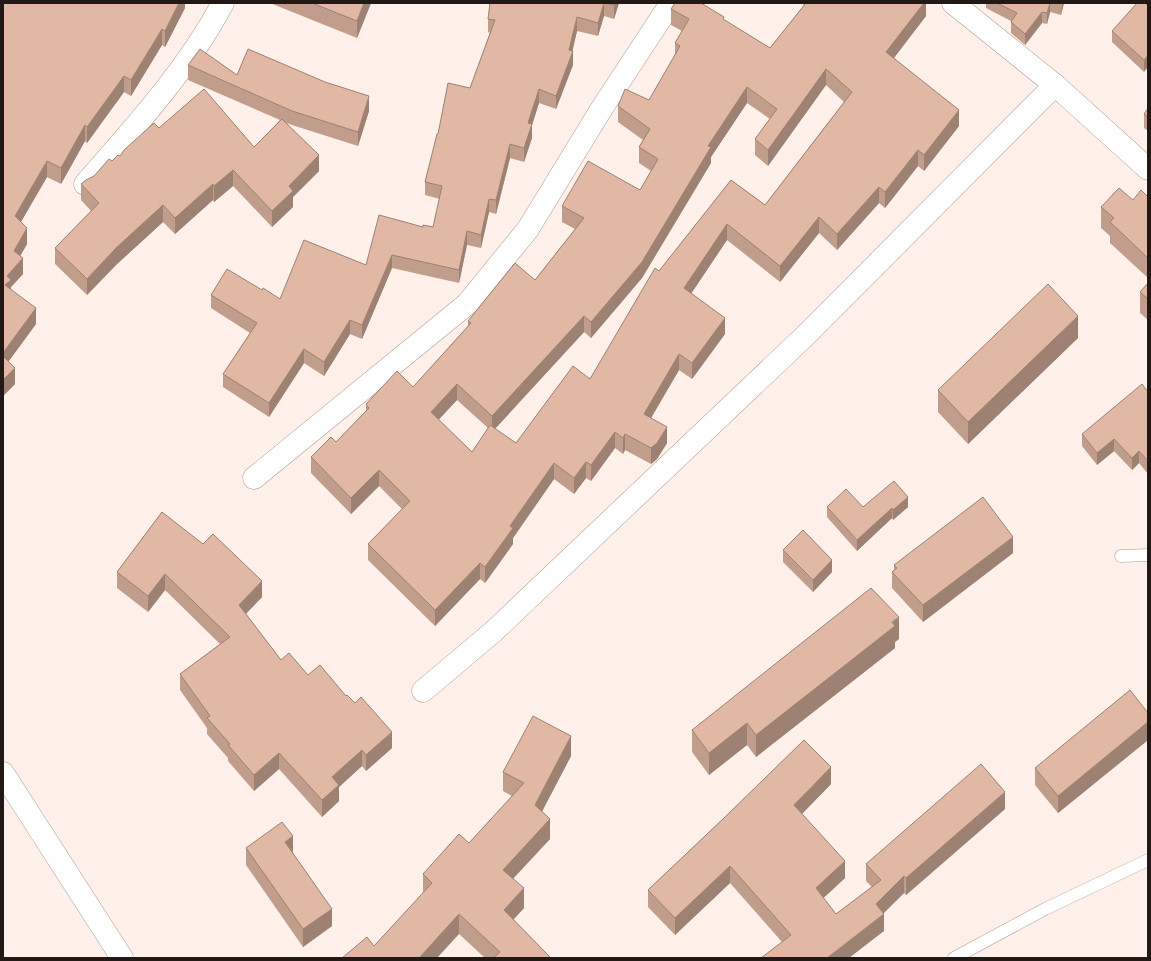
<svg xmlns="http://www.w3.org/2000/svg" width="1151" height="961" viewBox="0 0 1151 961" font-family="Poppins,sans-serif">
  <rect width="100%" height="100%" fill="#fff0e9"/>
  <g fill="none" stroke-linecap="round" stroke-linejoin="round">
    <!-- lane casing -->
    <g stroke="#b09a8e" stroke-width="13">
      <path id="lane" d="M 1121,556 L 1148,555
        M 954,958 L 1045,909 L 1148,860"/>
    </g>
    <!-- street casing -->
    <g stroke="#b09a8e" stroke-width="23">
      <path id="street" d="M 953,3 L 1055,85 L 1148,169
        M 85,184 C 135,127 187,70 223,3
        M 254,478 L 467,304 L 528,229 L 602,108 L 671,3
        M 423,691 L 494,631 L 806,335 L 1055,85"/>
    </g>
    <!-- secondary casing -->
    <g stroke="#b09a8e" stroke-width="23">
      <path id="secondary" d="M 3,773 L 122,958"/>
    </g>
    <!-- lane -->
    <use href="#lane" stroke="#fff" stroke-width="12"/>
    <!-- street -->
    <use href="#street" stroke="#fff" stroke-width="22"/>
    <!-- secondary -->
    <use href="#secondary" stroke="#fff" stroke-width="22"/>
  </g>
  <!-- wall -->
  <path fill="#c19e8c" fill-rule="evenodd" d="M 3,3 L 185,3 L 185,8 L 165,47 L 162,45 L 131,96 L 124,92 L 87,143 L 85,141 L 61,184 L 47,177 L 21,222 L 27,244 L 20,256 L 23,274 L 11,287 L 11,289 L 36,324 L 8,362 L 15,384 L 3,396 Z
    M 270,3 L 371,3 L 357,38 Z
    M 490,3 L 619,3 L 614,19 L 604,16 L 598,36 L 577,31 L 572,51 L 573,65 L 556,109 L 539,103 L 532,125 L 532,138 L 524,162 L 510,158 L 496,214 L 489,212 L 481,248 L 467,245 L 459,283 L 392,268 L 362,339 L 350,334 L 324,376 L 304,363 L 269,417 L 223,387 L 223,374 L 250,333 L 211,308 L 211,295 L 262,290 L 280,299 L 366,265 L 423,227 L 433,227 L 440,199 L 425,195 L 425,182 L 438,134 L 470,88 L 490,33 L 488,32 L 488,19 Z
    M 802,3 L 926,3 L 926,16 L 894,58 L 959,126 L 924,171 L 918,166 L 885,208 L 879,203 L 837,250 L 819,233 L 780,282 L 727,240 L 691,294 L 725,334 L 692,379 L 679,370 L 651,418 L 667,443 L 657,459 L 651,464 L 625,450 L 623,454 L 615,448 L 591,481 L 586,478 L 574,494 L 554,479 L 513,538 L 513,544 L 485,583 L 480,579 L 435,626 L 368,560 L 368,544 L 402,509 L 379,486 L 351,514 L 311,473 L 311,457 L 336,442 L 366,411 L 366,404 L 413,387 L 468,326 L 468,321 L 535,280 L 575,229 L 562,222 L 562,206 L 640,190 L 651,171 L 639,163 L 639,147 L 643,140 L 618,122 L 618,106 L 649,100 L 675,55 L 675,43 L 682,31 L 671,25 L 671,9 L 724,20 L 770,48 L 804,5 ZM 826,85 L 844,102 L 765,205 L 731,180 L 659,271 L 590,379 L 516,443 L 495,429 L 584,332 L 591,338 L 642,278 L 711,163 L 711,157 L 747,103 L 770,119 L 755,139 L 755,155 L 768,166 ZM 457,400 L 488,428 L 472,452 L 438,420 Z
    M 986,3 L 1064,3 L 1061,15 L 1050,12 L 1047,24 L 1042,23 L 1025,45 L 1011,33 L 1011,21 L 986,8 Z
    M 1145,3 L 1144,72 L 1112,42 L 1112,31 Z
    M 188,65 L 237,75 L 369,111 L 358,146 L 292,125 L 287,123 L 319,171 L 293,197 L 293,207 L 272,227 L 233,186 L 214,202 L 213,200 L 175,234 L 163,222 L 116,265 L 87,295 L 55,264 L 55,248 L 91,211 L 81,200 L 81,184 L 94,176 L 112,161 L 120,156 L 159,128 L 254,147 L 280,120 L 188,80 Z
    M 1148,108 L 1148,131 L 1144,128 L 1144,114 Z
    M 1148,197 L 1148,278 L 1110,243 L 1110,236 L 1101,228 L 1101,207 Z
    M 1148,283 L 1148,320 L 1140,313 L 1140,292 Z
    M 1078,338 L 968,444 L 938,412 L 938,390 Z
    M 1148,392 L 1148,474 L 1139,463 L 1132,470 L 1114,451 L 1097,465 L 1082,446 L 1082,434 Z
    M 827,507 L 908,507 L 893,520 L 892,518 L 857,551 L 827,517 Z
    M 162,512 L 262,597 L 246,614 L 281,660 L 346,696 L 392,748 L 366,771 L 362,766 L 339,787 L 339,801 L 322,817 L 279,769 L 254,791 L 228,761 L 228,758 L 207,734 L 207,728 L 180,690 L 180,674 L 220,644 L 165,590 L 148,612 L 117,588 L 117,572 Z
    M 783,550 L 832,572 L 813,592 L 783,562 Z
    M 1013,553 L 923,622 L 892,588 L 892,572 L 894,570 L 894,565 Z
    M 899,639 L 895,642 L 895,648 L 756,757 L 747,745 L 709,775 L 692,752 L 692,730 Z
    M 1148,713 L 1148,740 L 1058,813 L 1035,785 L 1035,768 Z
    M 571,756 L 542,811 L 550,839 L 513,879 L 524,908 L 513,920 L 551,958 L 485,958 L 459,934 L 374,946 L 423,894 L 423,874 L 469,843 L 512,796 L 503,791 L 503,772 Z
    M 831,784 L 802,814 L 845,878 L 823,898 L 836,914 L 872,887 L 866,881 L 866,864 L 1005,809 L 906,895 L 904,893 L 883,913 L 884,931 L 782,942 L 730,883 L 675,935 L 648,907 L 648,890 L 725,817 Z
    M 246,848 L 293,853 L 332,926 L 303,947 L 246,865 Z"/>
  <!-- shaded-wall -->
  <path fill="#9d8172" d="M 179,3 L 185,3 L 185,8 L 165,47 L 165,31 Z
    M 364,3 L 371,3 L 357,38 L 357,21 Z
    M 604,3 L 604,16 L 598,36 L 598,23 Z
    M 615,3 L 619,3 L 614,19 L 614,5 Z
    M 924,3 L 926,3 L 926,16 L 886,68 L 886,52 Z
    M 1050,3 L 1050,12 L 1047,24 L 1047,13 Z
    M 1062,3 L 1064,3 L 1061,15 Z
    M 1042,12 L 1042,23 L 1025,45 L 1025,34 Z
    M 577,17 L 577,31 L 572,53 L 573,51 L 573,65 L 556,109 L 556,96 L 569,50 Z
    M 162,29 L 162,45 L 131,96 L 131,80 Z
    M 1148,55 L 1148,67 L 1144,72 L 1144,60 Z
    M 826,69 L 826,85 L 768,166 L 768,150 Z
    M 124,76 L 124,92 L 87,143 L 87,127 Z
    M 747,87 L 747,103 L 711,157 L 711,163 L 642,278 L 591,338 L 591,322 L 708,146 Z
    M 539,89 L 539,103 L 532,125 L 532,138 L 524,162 L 524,148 L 528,123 Z
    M 369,96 L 369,111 L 358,146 L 358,132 Z
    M 959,110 L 959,126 L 924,171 L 924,155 Z
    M 85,125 L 85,141 L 61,184 L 61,168 Z
    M 510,144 L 510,158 L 496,214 L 496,200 Z
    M 918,150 L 918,166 L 885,208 L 885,192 Z
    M 319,155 L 319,171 L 293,197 L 293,207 L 272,227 L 272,211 L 289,186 Z
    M 47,161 L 47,177 L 15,232 L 15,216 Z
    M 233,170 L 233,186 L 214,202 L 214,186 Z
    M 213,184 L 213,200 L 175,234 L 175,218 Z
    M 879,187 L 879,203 L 837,250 L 837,234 Z
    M 489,199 L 489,212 L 481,248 L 481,235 Z
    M 163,205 L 163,222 L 116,265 L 87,295 L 87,279 L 116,248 Z
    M 819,217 L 819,233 L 780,282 L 780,266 Z
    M 727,224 L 727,240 L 684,304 L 684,288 Z
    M 27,228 L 27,244 L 14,267 L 14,251 Z
    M 467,231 L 467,245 L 459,283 L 459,270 Z
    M 392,255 L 392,268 L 362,339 L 362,325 Z
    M 23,258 L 23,274 L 11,287 L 11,296 L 5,285 L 7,276 Z
    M 36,308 L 36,324 L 3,369 L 3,353 Z
    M 584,316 L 584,332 L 492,432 L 492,416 Z
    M 1078,316 L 1078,338 L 968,444 L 968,422 Z
    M 725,318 L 725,334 L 692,379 L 692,363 Z
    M 350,320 L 350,334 L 324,376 L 324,362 Z
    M 304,349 L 304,363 L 269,417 L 269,403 Z
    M 679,354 L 679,370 L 644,430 L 644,414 Z
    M 15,368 L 15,384 L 3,396 L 3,380 Z
    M 457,384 L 457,400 L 431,428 L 431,412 Z
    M 667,427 L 667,443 L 657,459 L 651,464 L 651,448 Z
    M 615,432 L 615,448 L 591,481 L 591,465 Z
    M 625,434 L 625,450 L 623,454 L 623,438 Z
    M 1114,439 L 1114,451 L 1097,465 L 1097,453 Z
    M 1139,451 L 1139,463 L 1132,470 L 1132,458 Z
    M 586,462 L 586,478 L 574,494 L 574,478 Z
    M 554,463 L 554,479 L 513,538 L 513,544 L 485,583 L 485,567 L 510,526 Z
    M 379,470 L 379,486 L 351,514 L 351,498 Z
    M 908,497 L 908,507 L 893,520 L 893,510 Z
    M 892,508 L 892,518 L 857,551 L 857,540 Z
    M 1013,537 L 1013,553 L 923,622 L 923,605 Z
    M 832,560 L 832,572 L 813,592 L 813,580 Z
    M 480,563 L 480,579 L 435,626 L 435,610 Z
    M 165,574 L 165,590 L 148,612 L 148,596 Z
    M 262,581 L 262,597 L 239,621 L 239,605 Z
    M 899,617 L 899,639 L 895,642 L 895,648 L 756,757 L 756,735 Z
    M 1148,722 L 1148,740 L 1058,813 L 1058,796 Z
    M 747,723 L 747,745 L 709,775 L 709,753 Z
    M 392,732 L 392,748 L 366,771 L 366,755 Z
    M 571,736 L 571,756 L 535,825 L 535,805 Z
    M 362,750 L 362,766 L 339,787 L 339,801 L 322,817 L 322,800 L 332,777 Z
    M 279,753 L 279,769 L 254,791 L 254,775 Z
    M 831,767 L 831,784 L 794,822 L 794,805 Z
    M 1005,792 L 1005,809 L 906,895 L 906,878 Z
    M 550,819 L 550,839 L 503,889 L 503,870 Z
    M 293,836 L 293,854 L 285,842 Z
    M 845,861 L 845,878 L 816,905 L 816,888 Z
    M 730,866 L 730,883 L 675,935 L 675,918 Z
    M 904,876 L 904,893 L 876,921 L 876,904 Z
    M 524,888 L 524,908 L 504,930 L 504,910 Z
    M 332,909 L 332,926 L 303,947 L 303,929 Z
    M 459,914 L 459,934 L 437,958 L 419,958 Z
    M 884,914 L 884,931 L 849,958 L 827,958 Z"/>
  <!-- building -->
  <path fill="#e0b8a3" stroke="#9d8172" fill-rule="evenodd" d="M 3,3 L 179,3 L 165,31 L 162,29 L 131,80 L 124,76 L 87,127 L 85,125 L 61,168 L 47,161 L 15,216 L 27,228 L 14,251 L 23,258 L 7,276 L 11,280 L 5,285 L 36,308 L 3,353 Z
    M 312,3 L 364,3 L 357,21 Z
    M 490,3 L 604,3 L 598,23 L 577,17 L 569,50 L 573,51 L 556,96 L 539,89 L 528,123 L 532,124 L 524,148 L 510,144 L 496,200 L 489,199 L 481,235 L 467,231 L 459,270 L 392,255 L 362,325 L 350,320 L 324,362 L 304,349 L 269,403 L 223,374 L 257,323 L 211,295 L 227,269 L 262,290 L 263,288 L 280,299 L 304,240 L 366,265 L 379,215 L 423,227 L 423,225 L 433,227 L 442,186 L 425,182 L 437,134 L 438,134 L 448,83 L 470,88 L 495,20 L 488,19 Z
    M 606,3 L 615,3 L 614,5 Z
    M 675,3 L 701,3 L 724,17 L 723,19 L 770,48 L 806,3 L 924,3 L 886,52 L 959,110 L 924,155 L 918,150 L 885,192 L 879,187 L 837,234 L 819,217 L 780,266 L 727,224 L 684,288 L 725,318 L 692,363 L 679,354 L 644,414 L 667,427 L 657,443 L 651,448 L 625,434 L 623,438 L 615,432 L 591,465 L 586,462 L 574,478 L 554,463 L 510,526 L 513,528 L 485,567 L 480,563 L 435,610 L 368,544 L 410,501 L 379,470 L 351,498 L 311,457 L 331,437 L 336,442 L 369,408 L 366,404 L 397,371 L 413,387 L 471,323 L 468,321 L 515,263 L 535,280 L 584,218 L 562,206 L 588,161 L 640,190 L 658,159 L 639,147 L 650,129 L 618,106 L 625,89 L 649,100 L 680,46 L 675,43 L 689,19 L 671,9 ZM 826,69 L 852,92 L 765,205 L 731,180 L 659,271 L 655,268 L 590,379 L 573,366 L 516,443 L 490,425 L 472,452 L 431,412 L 457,384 L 492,416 L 584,316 L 591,322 L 642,262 L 711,147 L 708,146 L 747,87 L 777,109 L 755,139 L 768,150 Z
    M 997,3 L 1050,3 L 1047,13 L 1042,12 L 1025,34 L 1011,22 L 1017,13 Z
    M 1137,3 L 1145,3 L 1148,6 L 1148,55 L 1144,60 L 1112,31 Z
    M 200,49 L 237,75 L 248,49 L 325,82 L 369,96 L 358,132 L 292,111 L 188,65 Z
    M 204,89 L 254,147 L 282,119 L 319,155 L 289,186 L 293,191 L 272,211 L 233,170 L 214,186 L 213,184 L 175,218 L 163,205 L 116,248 L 87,279 L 55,248 L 99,203 L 81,184 L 86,180 L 94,176 L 109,159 L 112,161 L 118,155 L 120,156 L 124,150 L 154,123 L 159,128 Z
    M 1148,108 L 1148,117 L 1144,114 Z
    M 1119,188 L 1133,200 L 1141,190 L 1148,197 L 1148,258 L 1110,222 L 1114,218 L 1101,207 Z
    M 1148,283 L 1148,299 L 1140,292 Z
    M 1048,284 L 1078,316 L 968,422 L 938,390 Z
    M 3,356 L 15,368 L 3,380 Z
    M 1142,384 L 1148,392 L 1148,461 L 1139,451 L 1132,458 L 1114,439 L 1097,453 L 1082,434 Z
    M 894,481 L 908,497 L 893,510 L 892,508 L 857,540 L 827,507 L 846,489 L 863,507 Z
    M 983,497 L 1013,537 L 923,605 L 892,572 L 897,568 L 894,565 Z
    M 162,512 L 203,544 L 213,534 L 262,581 L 239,605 L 281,660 L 289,653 L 308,675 L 320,665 L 346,696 L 347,695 L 355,703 L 361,697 L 392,732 L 366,755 L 362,750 L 332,777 L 339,785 L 322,800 L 279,753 L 254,775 L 228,745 L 230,744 L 207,718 L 210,716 L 180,674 L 230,637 L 165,574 L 148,596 L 117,572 Z
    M 803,530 L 832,560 L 813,580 L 783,550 Z
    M 871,588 L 899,617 L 892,622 L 895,626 L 756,735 L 747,723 L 709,753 L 692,730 Z
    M 1130,690 L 1148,713 L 1148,722 L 1058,796 L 1035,768 Z
    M 533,716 L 571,736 L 535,805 L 550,819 L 503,870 L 524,888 L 504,910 L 551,958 L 494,958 L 500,952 L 459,914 L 419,958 L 342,958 L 367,937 L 374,946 L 432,883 L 423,874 L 459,834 L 469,843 L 524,783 L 503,772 Z
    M 804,740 L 831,767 L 794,805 L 845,861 L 816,888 L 836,914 L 881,880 L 866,864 L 981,764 L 1005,792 L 906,878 L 904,876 L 876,904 L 884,914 L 827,958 L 761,958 L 791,935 L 730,866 L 675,918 L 648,890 L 725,817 Z
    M 282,822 L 293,836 L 285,842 L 332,909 L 303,929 L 246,848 Z"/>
  <!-- border -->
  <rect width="1151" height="961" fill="none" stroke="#221915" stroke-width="8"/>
</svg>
